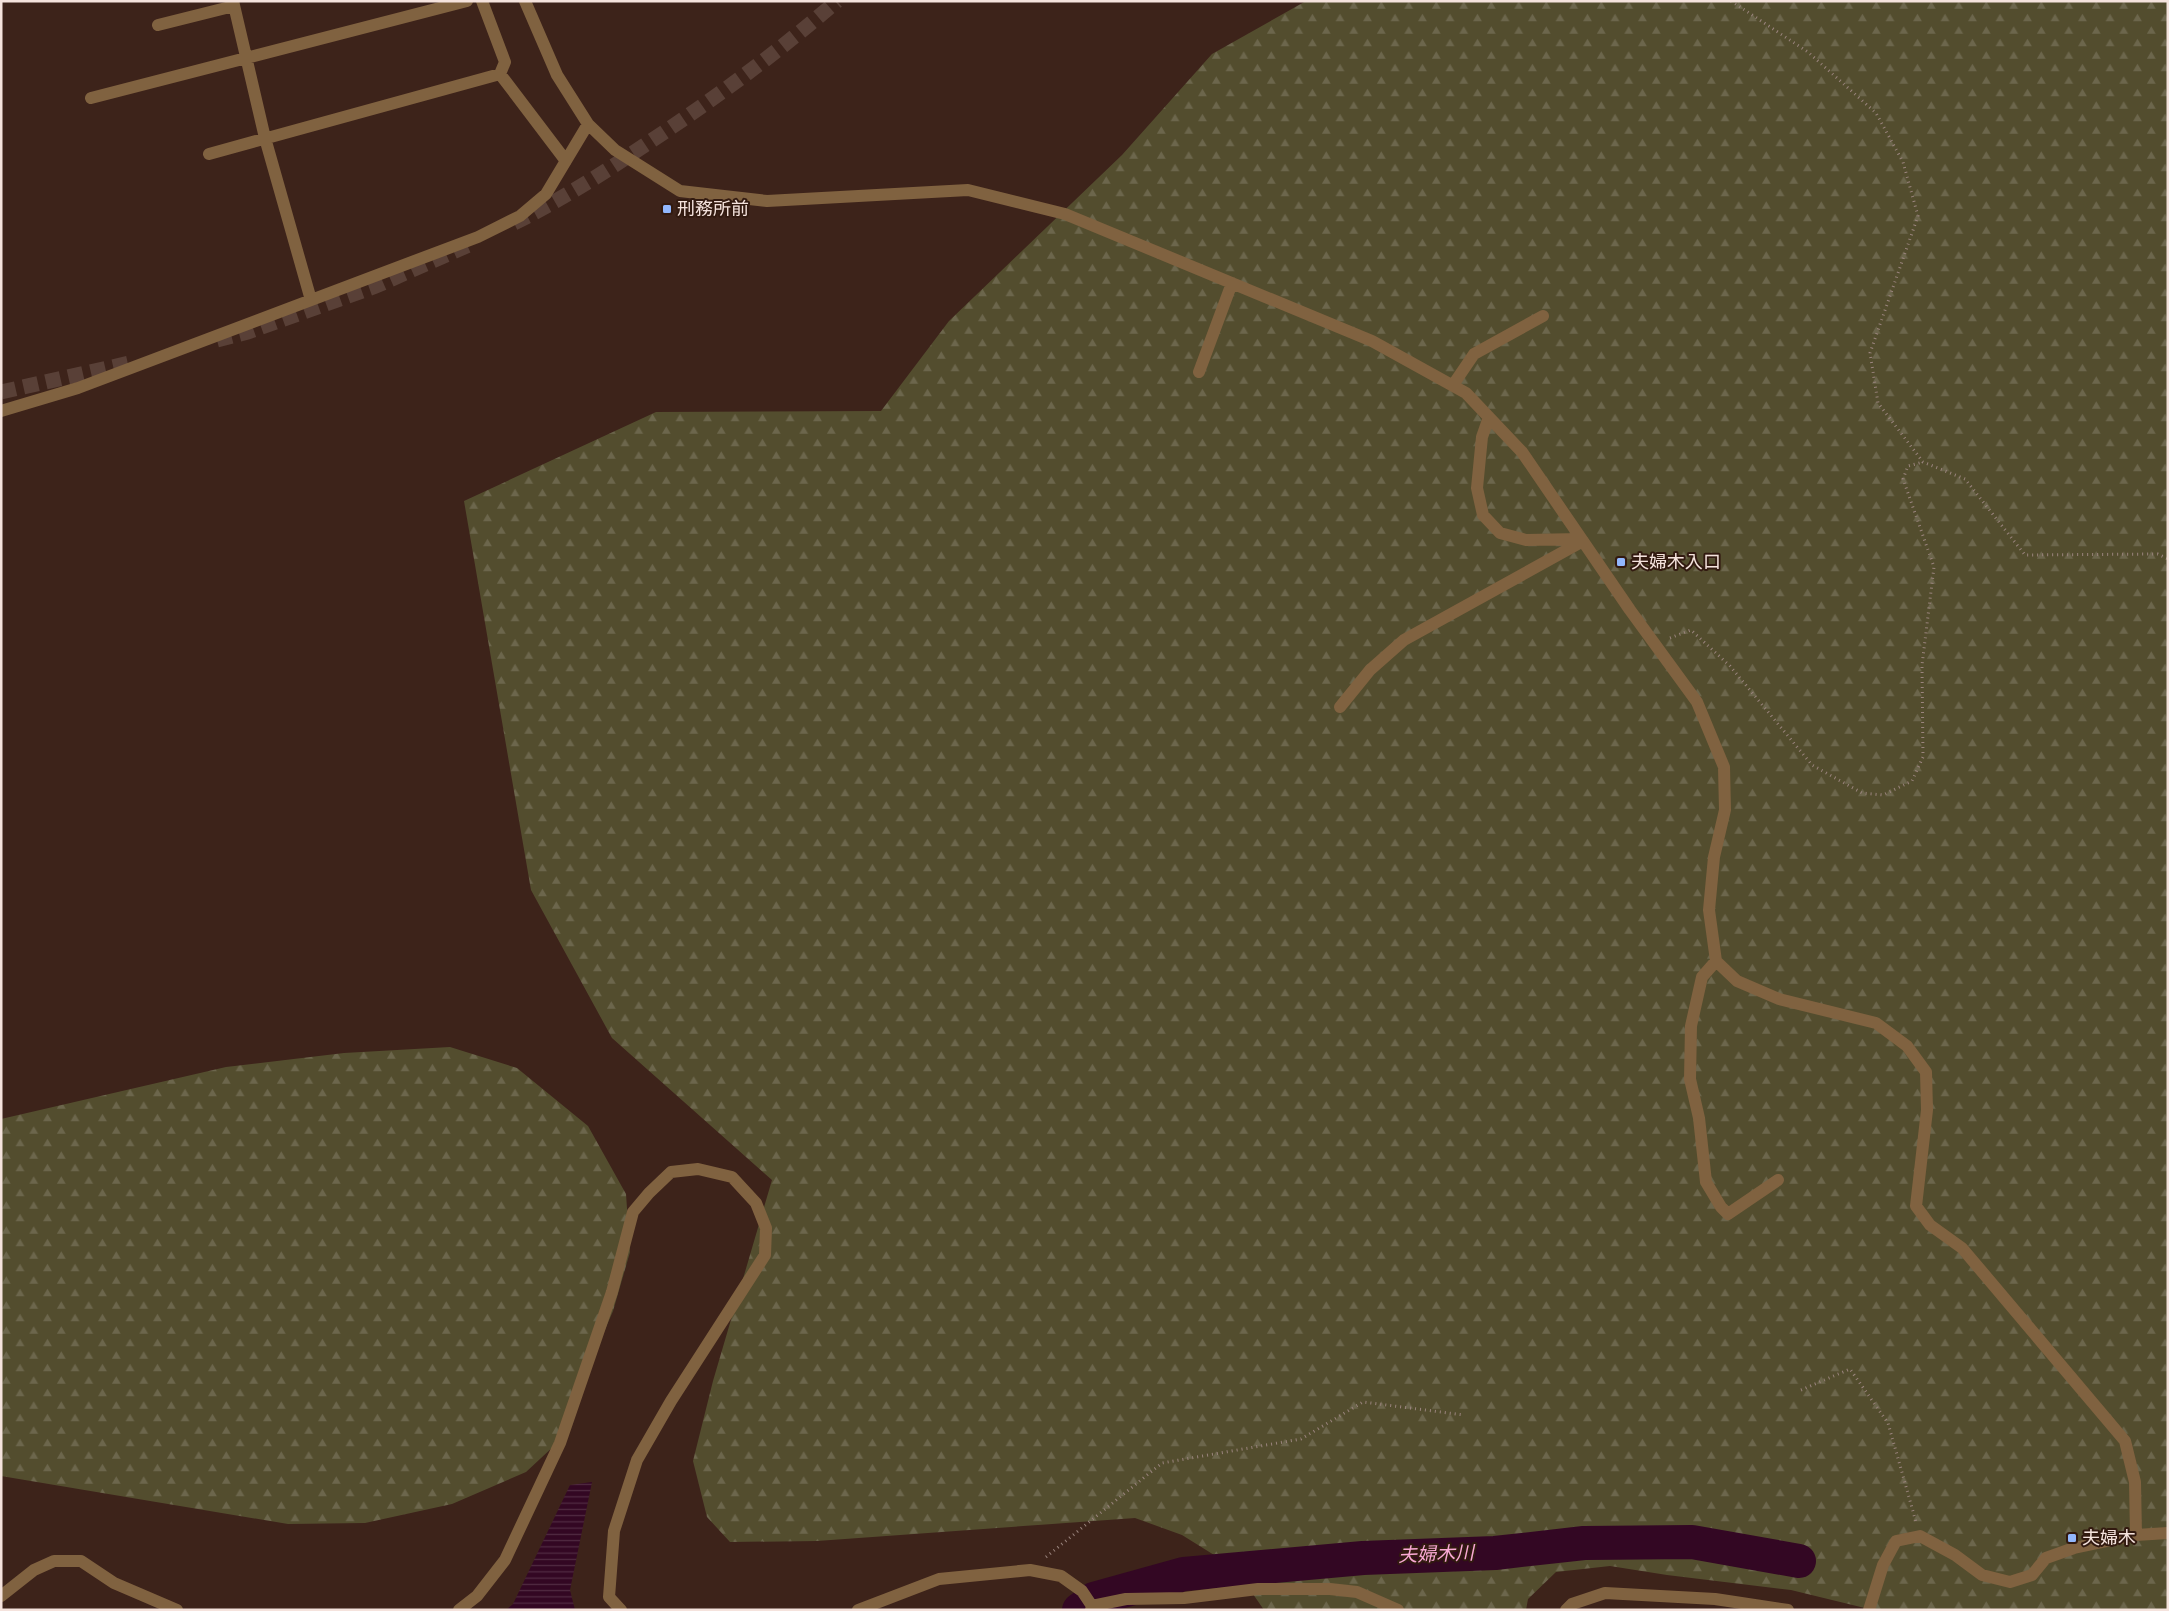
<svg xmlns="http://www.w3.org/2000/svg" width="2169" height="1611" viewBox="0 0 2169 1611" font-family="'Sofia Sans Condensed','Noto Sans JP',sans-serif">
  <defs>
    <pattern id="forest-firs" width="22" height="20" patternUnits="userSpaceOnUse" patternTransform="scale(1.25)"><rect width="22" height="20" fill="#534d2e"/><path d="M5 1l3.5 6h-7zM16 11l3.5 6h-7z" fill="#6c664c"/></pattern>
    <pattern id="water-rules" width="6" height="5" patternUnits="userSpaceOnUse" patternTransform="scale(1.25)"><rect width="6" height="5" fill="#330723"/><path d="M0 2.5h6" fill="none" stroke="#512b42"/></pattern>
  </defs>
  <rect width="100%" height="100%" fill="#3d231a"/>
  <!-- forest -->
  <path fill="url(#forest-firs)" d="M 1306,1 L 2168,1 L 2168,1610 L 1873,1610 L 1791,1590 L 1667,1575 L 1610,1566 L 1556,1572 L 1528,1599 L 1526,1610 L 1264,1610 L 1235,1568 L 1182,1535 L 1135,1518 L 817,1541 L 730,1542 L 707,1517 L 693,1461 L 713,1381 L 772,1180 L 612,1038 L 531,890 L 464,501 L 656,412 L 881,411 L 949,321 L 1122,155 L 1212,54 Z
    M 450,1047 L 517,1068 L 588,1126 L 626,1194 L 630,1252 L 613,1311 L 555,1445 L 526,1472 L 452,1504 L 365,1523 L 288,1524 L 1,1476 L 1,1119 L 226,1067 L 344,1053 Z"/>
  <!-- water -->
  <path fill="url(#water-rules)" d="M 592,1482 L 570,1590 L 575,1610 L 506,1610 L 513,1604 L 570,1485 Z"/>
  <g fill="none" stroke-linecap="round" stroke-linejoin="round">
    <!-- river -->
    <path stroke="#330723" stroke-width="34" d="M 1079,1610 L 1094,1599 L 1184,1574 L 1363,1558 L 1495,1553 L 1584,1543 L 1692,1542 L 1799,1561"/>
    <!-- highway-tunnel -->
    <path stroke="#594037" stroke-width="15" stroke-dasharray="15 8" stroke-linecap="butt" d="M 514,223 C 561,200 605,172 648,143 C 714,99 777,53 837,1
      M 217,340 L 248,332 L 376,286 L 471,244
      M 1,392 L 134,362"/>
    <!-- path -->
    <path stroke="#9a847d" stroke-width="3" stroke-dasharray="1 4" stroke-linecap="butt" d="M 1731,1 L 1808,52 L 1876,113 L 1903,162 L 1918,216 L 1870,353 L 1878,403 L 1923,462 L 1965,479 L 2025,555 L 2158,554 L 2168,559
      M 1670,638 L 1691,630 L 1730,666 L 1812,765 L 1862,793 L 1883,795 L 1912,781 L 1923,757 L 1922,665 L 1934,567 L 1903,479 L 1908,466 L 1923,462
      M 1801,1390 L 1850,1369 L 1888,1423 L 1916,1522
      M 1046,1557 L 1162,1463 L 1301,1439 L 1363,1402 L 1464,1415"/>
    <!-- minor -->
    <path stroke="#806240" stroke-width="12" d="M 233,1 L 265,138 L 311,300
      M 482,1 L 505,62 L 500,74
      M 525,1 L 557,75 L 588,124 L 615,150 L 680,191 L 767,201 L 968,190 L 1065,214 L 1372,341 L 1466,393 L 1522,452 L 1630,610 L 1697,702 L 1724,767 L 1725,810 L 1714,857 L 1709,910 L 1716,961 L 1737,981 L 1779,999 L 1876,1023 L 1907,1046 L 1926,1072 L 1927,1110 L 1916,1206 L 1930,1225 L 1962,1248 L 2125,1441 L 2135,1482 L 2136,1535
      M 158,25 L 234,6
      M 91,98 L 467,1
      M 209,154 L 500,74 L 566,161
      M 1199,372 L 1232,283
      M 1453,385 L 1474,354 L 1543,316
      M 1,411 L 78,388 L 478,237 L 520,216 L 546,194 L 588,124
      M 1489,417 L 1482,437 L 1477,488 L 1483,515 L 1500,533 L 1526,540 L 1581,539
      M 1340,707 L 1370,670 L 1404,640 L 1583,541
      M 1716,961 L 1702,977 L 1691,1026 L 1690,1079 L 1699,1118 L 1706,1182 L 1721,1207 L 1728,1214 L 1778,1180
      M 1,1596 L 34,1570 L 54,1561 L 81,1561 L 114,1583 L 177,1610
      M 1092,1606 L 1126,1599 L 1184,1598 L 1258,1589 L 1330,1589 L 1357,1592 L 1398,1610
      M 459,1610 L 477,1596 L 505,1560 L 560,1443 L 612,1292 L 633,1212 L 649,1193 L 671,1172 L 698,1169 L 732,1177 L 756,1203 L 766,1228 L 765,1255 L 671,1401 L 637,1460 L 614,1531 L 609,1597 L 621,1610
      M 858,1610 L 939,1579 L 1030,1570 L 1061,1576 L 1082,1591 L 1092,1606 L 1091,1610
      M 1566,1610 L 1572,1604 L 1605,1593 L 1715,1599 L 1788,1610
      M 1869,1610 L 1883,1565 L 1896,1541 L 1920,1536 L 1955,1555 L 1982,1575 L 2010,1582 L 2032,1575 L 2046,1558 L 2074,1548 L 2136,1535 L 2168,1533"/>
  </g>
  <!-- markers -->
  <g fill="#92b7fd" stroke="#321a10" stroke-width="2">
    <rect x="662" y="204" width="10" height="10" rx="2.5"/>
    <rect x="1616" y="557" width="10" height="10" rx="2.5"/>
    <rect x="2067" y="1533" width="10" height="10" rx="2.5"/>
  </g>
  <g text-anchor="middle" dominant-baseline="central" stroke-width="4" stroke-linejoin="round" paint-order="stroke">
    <!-- poi labels -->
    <g font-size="18" fill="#f5e3dd" stroke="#321a10" text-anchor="start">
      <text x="677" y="209">刑務所前</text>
      <text x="1631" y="562">夫婦木入口</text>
      <text x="2082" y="1538">夫婦木</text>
    </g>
    <!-- water labels -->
    <g font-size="19" font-style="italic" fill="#f9a9d4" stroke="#321a10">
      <text transform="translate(1436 1555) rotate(-2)">夫婦木川</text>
    </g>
  </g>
  <!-- border -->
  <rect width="2169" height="1611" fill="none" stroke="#f5e3dd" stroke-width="5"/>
</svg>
